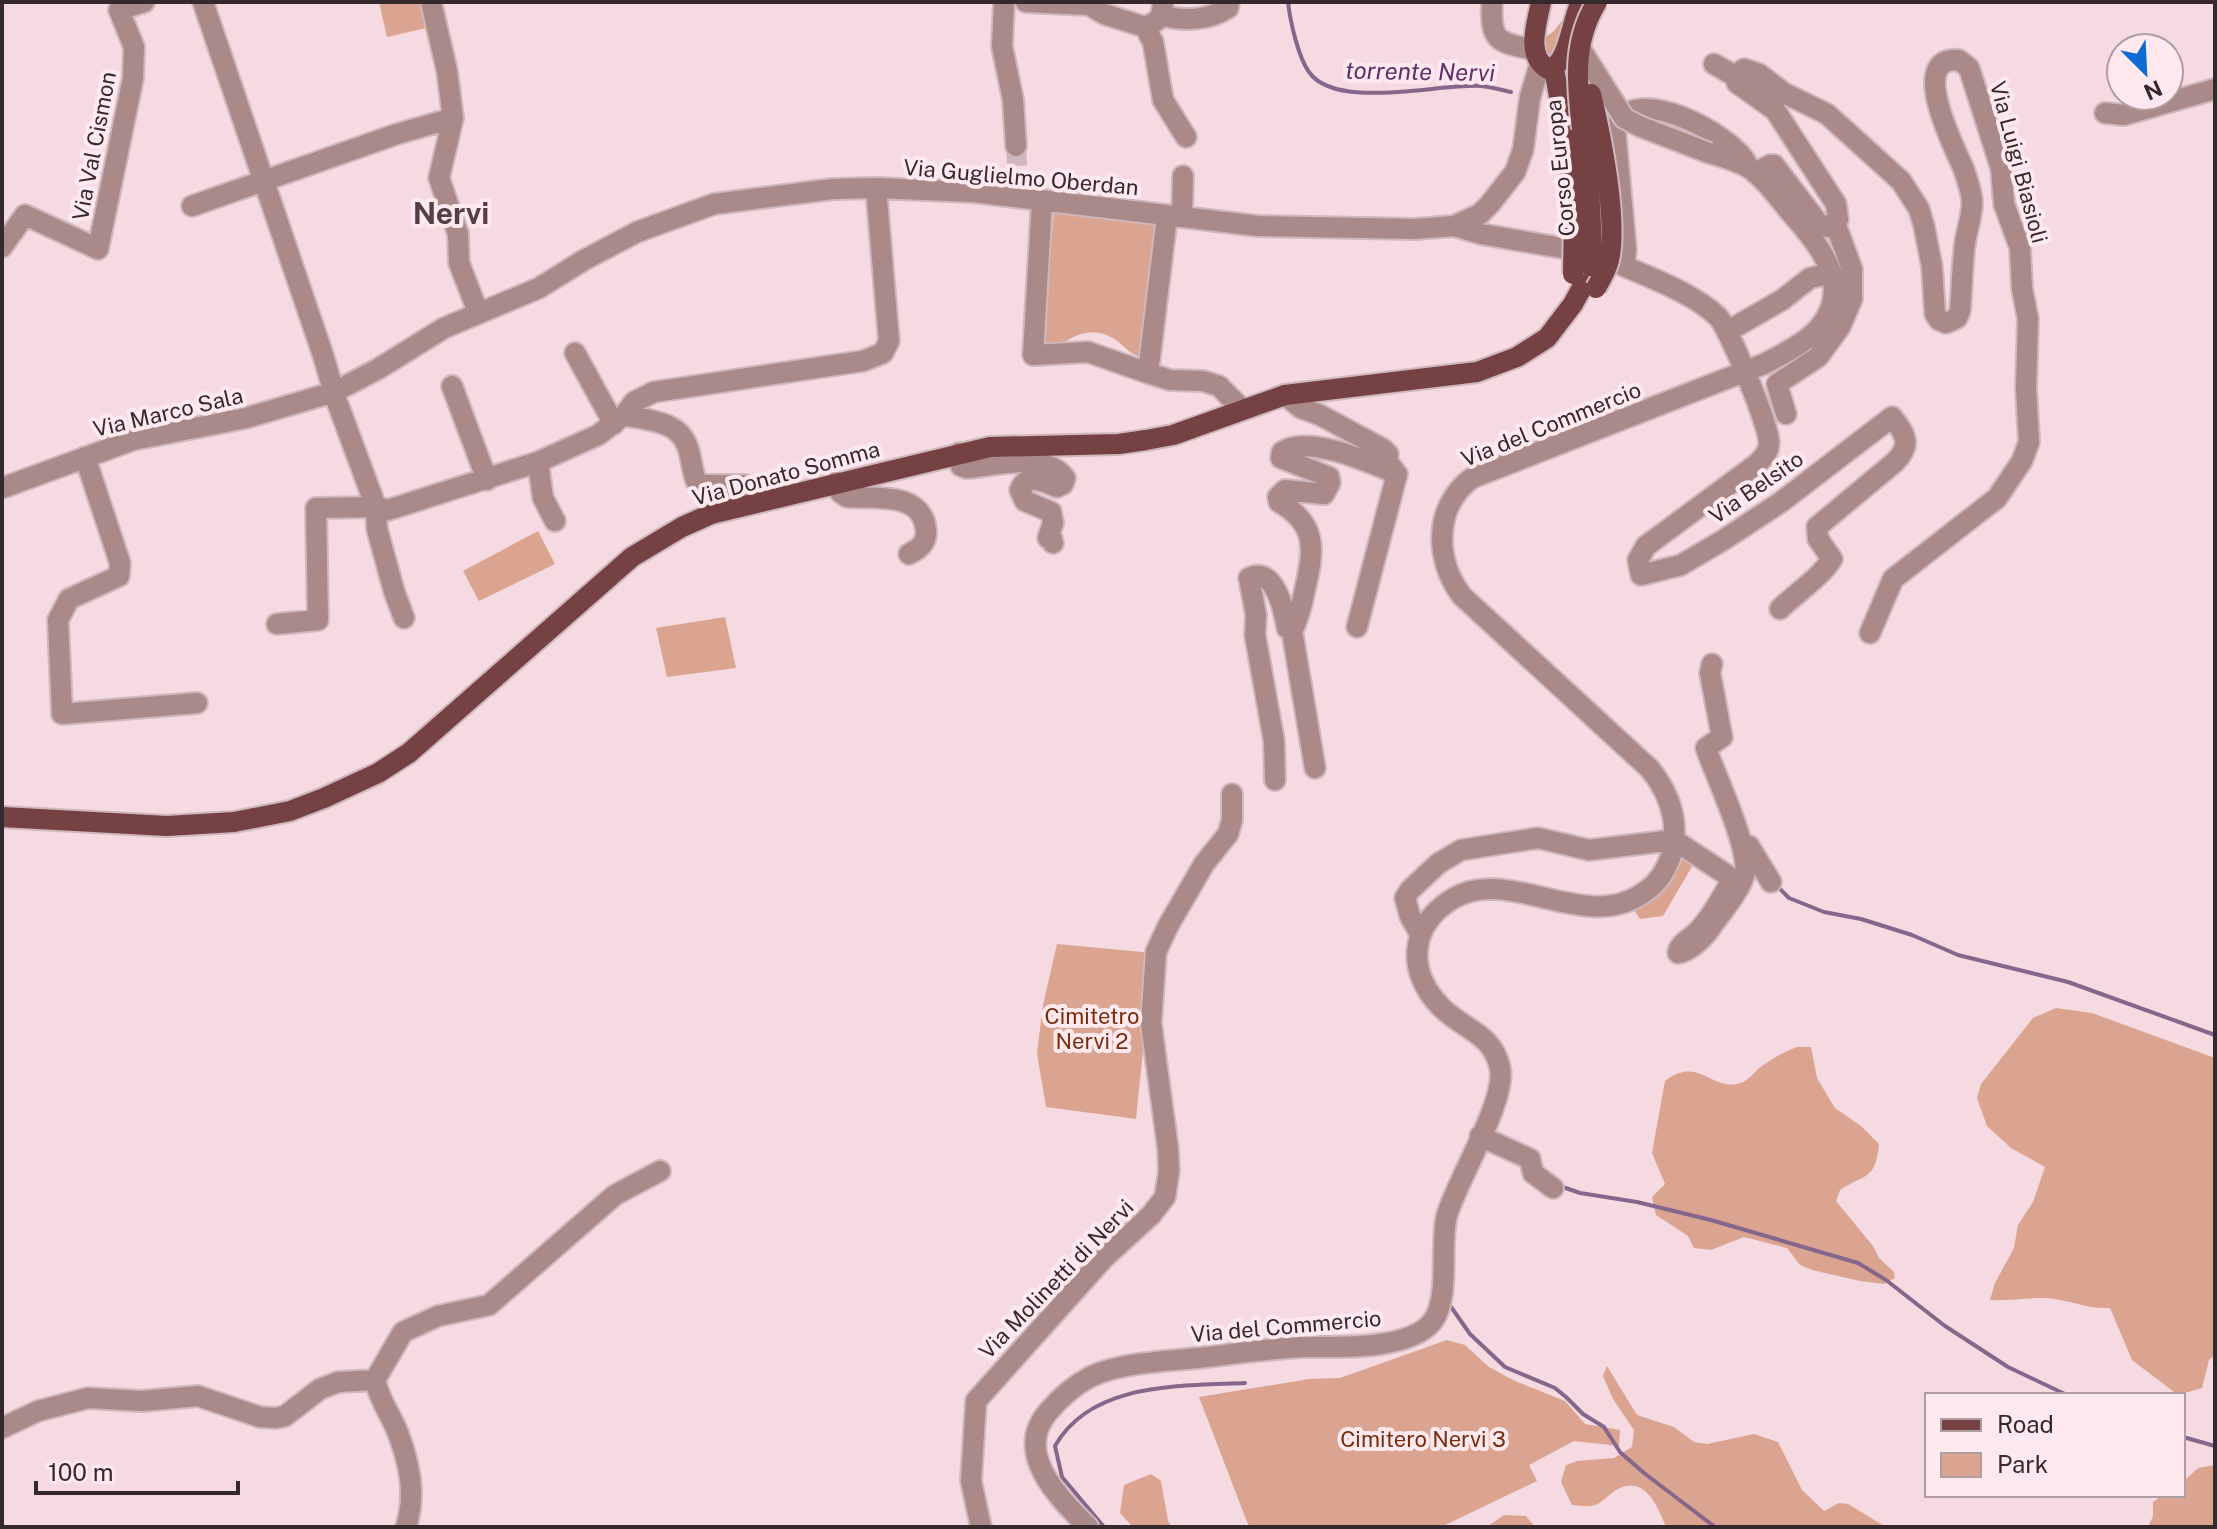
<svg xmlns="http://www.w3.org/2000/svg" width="2217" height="1529" viewBox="0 0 2217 1529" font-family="'Public Sans',sans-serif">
  <rect width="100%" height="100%" fill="#f5dae1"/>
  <!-- green -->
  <path fill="#dba490" d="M 379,2 L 420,2 L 426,28 L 387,37 Z
    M 1567,14 L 1553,57 L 1546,55 L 1543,39 L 1554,31 Z
    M 1054,212 L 1159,223 L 1144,357 C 1133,356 1130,352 1122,345 C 1096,322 1074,334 1050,352 L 1041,350 Z
    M 538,531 L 555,564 L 479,601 L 463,571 Z
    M 725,617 L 736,668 L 667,677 L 656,628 Z
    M 1684,852 L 1697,858 L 1663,916 L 1640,919 L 1634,910 L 1656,898 Z
    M 1057,944 L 1153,953 L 1136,1119 L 1046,1107 L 1037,1053 L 1043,1005 Z
    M 2056,1008 L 2092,1013 L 2215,1058 L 2215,1355 L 2209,1360 L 2202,1388 L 2178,1395 L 2132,1360 L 2110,1308 C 2086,1309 2076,1302 2054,1299 C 2038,1296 2010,1301 1990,1300 L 1995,1283 L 2014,1248 L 2018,1225 L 2033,1202 L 2045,1167 L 2011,1148 L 1987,1126 L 1977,1098 L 1981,1084 L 2033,1018 Z
    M 1797,1047 L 1811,1047 L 1817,1078 L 1835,1108 L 1861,1126 L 1879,1144 C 1875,1181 1866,1173 1840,1190 L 1836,1201 L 1873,1246 L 1879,1258 L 1894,1272 L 1895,1278 L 1884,1284 L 1860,1281 L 1812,1270 L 1800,1265 L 1787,1248 L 1744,1237 L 1711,1250 L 1694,1248 L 1688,1236 L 1656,1215 L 1652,1197 L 1665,1184 L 1652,1153 L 1665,1081 C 1700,1054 1713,1095 1743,1082 C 1748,1080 1754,1073 1758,1069 C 1771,1059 1782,1053 1797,1047 Z
    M 1447,1340 L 1465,1345 L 1489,1367 L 1513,1380 L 1565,1401 L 1585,1424 L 1620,1430 L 1619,1446 L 1574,1441 L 1529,1465 L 1537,1481 L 1441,1527 L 1249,1527 L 1199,1397 L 1309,1379 L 1340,1378 Z
    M 1607,1366 L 1637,1415 L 1674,1427 L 1694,1442 L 1707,1444 L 1754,1434 L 1778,1442 L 1802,1490 L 1824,1511 L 1839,1503 L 1848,1504 L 1886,1527 L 1666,1527 C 1658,1507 1645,1475 1618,1489 C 1608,1494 1603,1504 1591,1506 C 1585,1507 1578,1505 1572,1505 L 1561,1482 L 1566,1465 L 1577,1461 L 1614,1458 L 1632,1447 L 1634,1430 L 1613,1399 L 1603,1376 Z
    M 2215,1465 L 2215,1527 L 2148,1527 L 2153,1516 L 2153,1502 L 2163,1495 L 2183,1495 L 2183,1482 L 2198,1468 Z
    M 1151,1474 L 1161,1481 L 1168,1521 L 1172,1527 L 1133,1527 L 1120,1513 L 1124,1485 Z
    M 1504,1515 L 1526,1516 L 1535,1527 L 1487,1527 Z"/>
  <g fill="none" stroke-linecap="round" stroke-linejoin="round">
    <!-- stream -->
    <path stroke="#85678c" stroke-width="4" d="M 1288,2 C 1290,20 1298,57 1309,72 C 1336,111 1440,83 1481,86 C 1491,87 1502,90 1511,92
      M 1777,886 L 1789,898 L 1824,912 L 1861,919 L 1912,935 L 1958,955 L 2068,982 L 2215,1035
      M 1560,1186 L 1580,1193 L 1637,1202 L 1711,1220 L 1858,1263 L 1886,1280 L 1945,1326 L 2008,1367 L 2067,1395
      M 1449,1304 L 1470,1334 L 1505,1367 L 1555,1388 L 1566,1397 L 1583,1414 L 1604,1427 L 1620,1452 L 1644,1473 L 1715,1527
      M 2183,1437 L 2215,1446
      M 1104,1527 L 1062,1477 L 1055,1446 C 1091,1382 1180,1386 1245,1383"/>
    <!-- minor-tunnel -->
    <path stroke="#ceb7bd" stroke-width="20" stroke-dasharray="20 10" stroke-linecap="butt" d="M 1016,146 L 1018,181"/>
    <!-- minor casing -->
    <g stroke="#ceb7bd" stroke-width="24">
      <path id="minor" d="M 203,2 L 323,355 L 336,399 L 376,507 L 377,529 L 394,591 L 404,618
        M 431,2 L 447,71 L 453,118 L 439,178 L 458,234 L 459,263 L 478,312
        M 1004,2 L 1002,46 L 1013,100 L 1016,146
        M 1026,2 L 1089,5 L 1104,14 L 1145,27 C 1159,21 1162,18 1163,2
        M 1492,2 C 1490,43 1498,42 1535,50
        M 1162,15 C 1183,22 1209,20 1228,8 L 1229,2
        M 1145,27 L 1153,42 L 1163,100 L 1186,137
        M 1714,64 L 1735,76
        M 2105,113 L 2124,115 L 2215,89
        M 1747,164 C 1733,135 1631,79 1615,129 L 1626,249 L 1624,266 C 1653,279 1695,294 1718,317 C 1729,328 1770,428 1769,443 C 1769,452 1763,458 1757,464 L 1646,546 L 1638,560 L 1641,575 L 1681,565 L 1725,539 L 1781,502 L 1892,417 C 1906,434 1912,445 1895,462 L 1817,527 L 1818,539 L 1832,559 C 1819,579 1797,592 1780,609
        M 1755,173 L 1770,165 L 1774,165 L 1819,224 L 1827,227 L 1838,219 L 1836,204 L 1775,110 L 1737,83 L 1735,76 L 1744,69 L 1759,74 L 1784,93 L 1827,114 L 1901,181 L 1919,209 L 1924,226 L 1932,267 L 1935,314 L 1939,320 L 1946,323 L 1957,318 L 1960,311 C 1962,288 1962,265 1965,243 C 1967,229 1973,213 1972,200 C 1971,190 1967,179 1964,170 C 1956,150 1906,56 1959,60 L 1969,68 L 2001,168 L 2004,204 L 2020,248 L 2022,288 L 2028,319 L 2026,388 L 2029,442 L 2022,461 L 1997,498 L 1893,579 L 1870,633
        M 1042,201 L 1033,355 L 1088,352 L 1148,373 L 1167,216
        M 192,206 L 397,134 L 453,118
        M 1182,217 L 1183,176
        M 1454,226 L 1481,234 L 1568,249
        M 2,247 L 25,215 L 98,249 L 133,78 L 134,47 L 119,10 L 144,2
        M 1728,331 L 1782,300 L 1810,278 L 1832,273
        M 575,353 L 614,424
        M 1148,373 L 1170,380 L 1203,381 L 1219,386 L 1241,408
        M 452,386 L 487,480
        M 1786,414 L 1777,384 L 1818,357 L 1840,327 L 1852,299 L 1852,269 L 1835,223
        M 624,415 C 649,421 679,420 688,448 C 692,460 692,474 698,485 L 744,485 L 782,496
        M 959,453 L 961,466 L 967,468 C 995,466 1045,451 1065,478 L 1063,484 L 1057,487 C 1044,482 1027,472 1020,490 L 1025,501 L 1051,512 L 1053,523 L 1048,538 L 1052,539 L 1053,543
        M 85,457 L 120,563 L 119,576 L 69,599 L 58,620 L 62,714 L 197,703
        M 538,462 L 543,498 L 555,521
        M 836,482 L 840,492 L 847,497 C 876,499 922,491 926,530 C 927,543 919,549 909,554
        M 2,488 L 133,440 L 246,418 L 334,392 L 378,369 L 444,328 L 539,288 L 584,260 L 637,232 L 714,204 L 833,189 L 876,188 L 973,192 L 1258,226 L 1415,229 L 1454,226 L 1480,214 L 1490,204 L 1515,172 L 1523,150 L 1530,97 L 1540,64
        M 277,624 L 318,620 L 316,508 L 376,507 L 388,510 L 538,462 L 598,435 L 624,415 L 634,402 L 654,392 L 863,361 L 883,353 L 889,341 L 876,188
        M 1357,627 L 1397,474
        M 1292,631 L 1315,768
        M 1275,780 L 1274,741 L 1255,635 L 1256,615 L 1249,578 C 1275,565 1284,611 1287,628 L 1292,631 C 1299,618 1302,604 1305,589 C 1314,551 1318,524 1279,502 L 1278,497 L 1285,490 L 1324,494 L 1330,483 L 1329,477 L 1281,458 L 1282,452 C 1308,434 1371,463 1397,474 L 1387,461 L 1388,454 L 1383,449 L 1320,415 L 1301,408 L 1285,395
        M 1749,846 L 1771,882
        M 1420,934 L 1410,916 L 1405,898 L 1410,890 L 1439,863 L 1461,850 L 1538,838 L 1589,850 L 1674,840 L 1730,877 L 1731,881 C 1722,898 1712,916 1699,930 C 1691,939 1679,943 1678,953 C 1691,952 1707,934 1714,923 C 1724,909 1738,893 1744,876 C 1753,854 1715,775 1706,748 L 1722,737 L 1710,673 L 1712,664
        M 1480,1136 L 1530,1159 L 1533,1173 L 1553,1188
        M 2,1428 L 38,1411 L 88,1398 L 142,1401 L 198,1396 L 260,1417 L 276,1418 L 285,1416 L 320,1389 L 338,1382 L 375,1380
        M 406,1527 C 416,1495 410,1465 398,1433 C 391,1415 379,1400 375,1380 L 403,1332 L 438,1316 L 489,1305 L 615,1195 L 660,1171
        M 981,1527 L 971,1481 L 976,1401 L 1103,1259 L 1151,1215 L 1165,1197 L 1169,1171 L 1168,1149 L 1151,1023 L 1156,952 L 1168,926 L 1204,864 L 1228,834 L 1232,820 L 1232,794
        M 1088,1527 C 1059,1498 1013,1453 1048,1412 C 1059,1399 1075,1385 1090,1377 C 1118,1363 1167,1361 1198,1358 C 1234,1354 1270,1348 1307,1347 C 1340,1347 1409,1350 1432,1322 C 1451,1299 1439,1244 1447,1215 C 1458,1178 1507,1100 1500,1068 C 1493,1033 1462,1029 1441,1007 C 1405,970 1410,924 1454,898 C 1511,865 1587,936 1646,891 C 1659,882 1668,867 1672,852 C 1679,821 1670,794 1650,769 L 1462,596 C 1434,559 1434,506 1472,478 L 1764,364 C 1781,355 1802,345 1816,331 C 1856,290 1821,246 1791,213 C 1779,199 1765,178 1749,168 C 1738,161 1722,157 1709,153"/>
    </g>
    <!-- major casing -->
    <g stroke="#ceb7bd" stroke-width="24">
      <path id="major" d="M 1541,2 C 1537,23 1525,56 1548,69 C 1569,66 1571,21 1581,2
        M 1554,69 L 1567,139
        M 2,817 L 167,826 L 234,822 L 290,811 L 324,798 L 378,773 L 409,753 L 632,557 L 682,527 L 711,514 L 990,447 L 1119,444 L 1146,440 L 1173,435 L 1285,395 L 1477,372 L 1517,357 L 1547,338 L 1573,304 L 1585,282 L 1590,266"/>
    </g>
    <!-- minor -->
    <use href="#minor" stroke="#a98a89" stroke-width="20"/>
    <!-- major -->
    <use href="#major" stroke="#754142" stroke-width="20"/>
    <!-- minor-bridge casing -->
    <g stroke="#ceb7bd" stroke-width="24" stroke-linecap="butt">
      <path id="minor-bridge" d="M 1583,53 L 1624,118 L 1639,126 L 1709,153"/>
    </g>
    <!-- major-bridge casing -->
    <g stroke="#ceb7bd" stroke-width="24" stroke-linecap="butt">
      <path id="major-bridge" d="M 1591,94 C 1601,135 1618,220 1609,260 C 1607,269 1601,279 1596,288
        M 1567,139 L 1574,219 L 1573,274
        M 1590,266 C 1594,220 1587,175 1582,129 C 1577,84 1572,42 1597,2"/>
    </g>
    <!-- minor-bridge -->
    <use href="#minor-bridge" stroke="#a98a89" stroke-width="20"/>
    <!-- major-bridge -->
    <use href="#major-bridge" stroke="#754142" stroke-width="20"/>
  </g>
  <g text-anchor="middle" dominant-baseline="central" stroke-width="8" stroke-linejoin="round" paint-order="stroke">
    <!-- street labels -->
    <g font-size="22" fill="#342a2d" stroke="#ffe9ef">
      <text transform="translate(94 146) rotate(-79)">Via Val Cismon</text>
      <text transform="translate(2019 162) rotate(75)">Via Luigi Biasioli</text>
      <text transform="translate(1560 168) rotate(-96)">Corso Europa</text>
      <text transform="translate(1021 177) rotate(5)">Via Guglielmo Oberdan</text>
      <text transform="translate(168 412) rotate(-13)">Via Marco Sala</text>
      <text transform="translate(1551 424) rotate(-22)">Via del Commercio</text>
      <text transform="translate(786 473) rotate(-15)">Via Donato Somma</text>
      <text transform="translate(1756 487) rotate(-35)">Via Belsito</text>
      <text transform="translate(1056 1279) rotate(-46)">Via Molinetti di Nervi</text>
      <text transform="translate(1286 1326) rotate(-5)">Via del Commercio</text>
    </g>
    <!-- park labels -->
    <g font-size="22" fill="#782c0c" stroke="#ffe9ef">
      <text x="1092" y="1016">Cimitetro<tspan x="1092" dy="25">Nervi 2</tspan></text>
      <text x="1423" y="1439">Cimitero Nervi 3</text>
    </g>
    <!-- water labels -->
    <g font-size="24" font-style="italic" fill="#5e2e6d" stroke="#ffe9ef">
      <text transform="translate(1420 71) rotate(1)">torrente Nervi</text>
    </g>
    <!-- district labels -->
    <g font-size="30" font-weight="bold" fill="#553f45" stroke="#ffe9ef">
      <text x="451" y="213">Nervi</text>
    </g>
  </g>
  <!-- border -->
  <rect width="2217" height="1529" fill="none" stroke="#342a2d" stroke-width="8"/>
  <!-- legend -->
  <rect x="1925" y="1393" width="260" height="104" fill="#ffe9ef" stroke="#ae9da1" stroke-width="2"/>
  <rect x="1941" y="1419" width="40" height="12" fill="#754142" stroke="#ae9da1" stroke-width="2"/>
  <text x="1997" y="1433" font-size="24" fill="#342a2d">Road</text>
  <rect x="1941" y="1453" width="40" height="24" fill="#dba490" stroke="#ae9da1" stroke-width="2"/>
  <text x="1997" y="1473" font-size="24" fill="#342a2d">Park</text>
  <!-- north arrow -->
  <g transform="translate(2145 72) rotate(156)"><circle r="38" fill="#ffe9ef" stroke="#ae9da1" stroke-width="2"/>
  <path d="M0-6L14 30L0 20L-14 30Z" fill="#0d6bd4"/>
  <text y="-12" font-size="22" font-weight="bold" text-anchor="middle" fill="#342a2d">N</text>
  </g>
  <!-- scale -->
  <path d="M36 1481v12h202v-12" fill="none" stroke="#342a2d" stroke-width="4"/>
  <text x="48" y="1481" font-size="24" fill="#342a2d" stroke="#ffe9ef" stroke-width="6" paint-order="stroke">100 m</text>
</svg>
